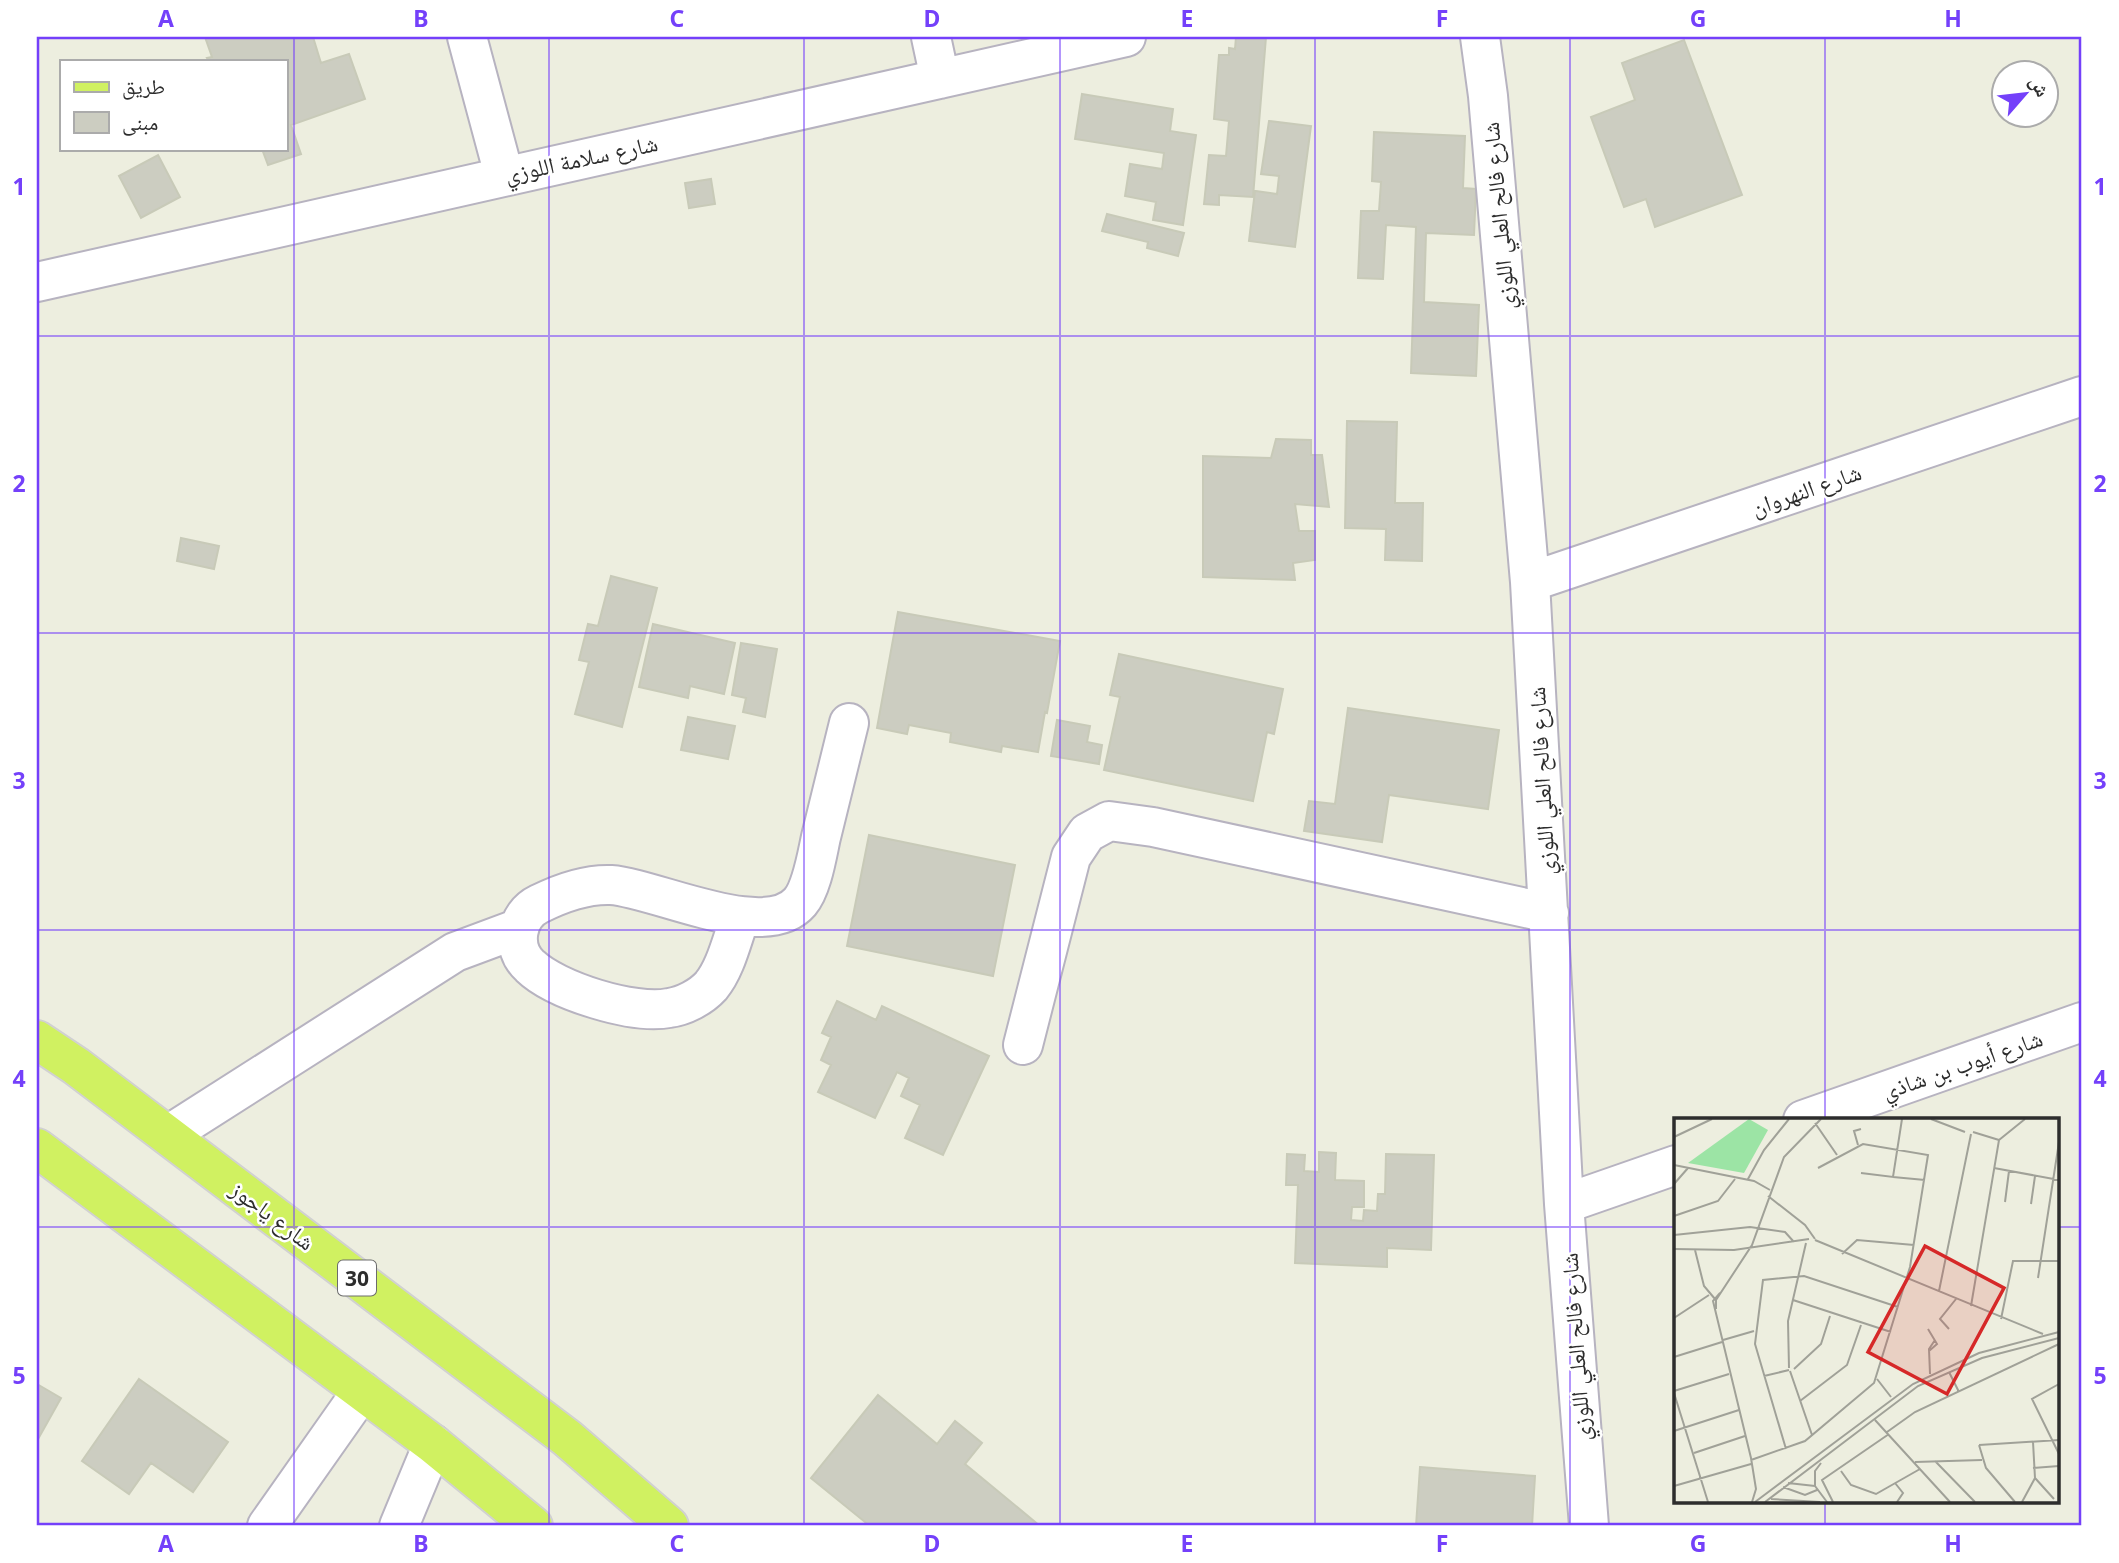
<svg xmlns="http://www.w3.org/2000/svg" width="2119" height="1563" viewBox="0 0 2119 1563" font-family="'Noto Sans','Noto Naskh Arabic',sans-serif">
  <rect width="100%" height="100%" fill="#edeedf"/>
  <!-- building -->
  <path fill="#cccdc1" stroke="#c8cab8" stroke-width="2" d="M 205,37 L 313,37 L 321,63 L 349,54 L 365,99 L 291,125 L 301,154 L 268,165 L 262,149 L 285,149 L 285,61 L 209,61 L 207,58 L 212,57 Z
    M 1236,37 L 1266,37 L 1253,197 L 1219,195 L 1219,205 L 1204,204 L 1209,155 L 1226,156 L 1229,121 L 1214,119 L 1219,55 L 1229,55 L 1229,48 L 1235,49 Z
    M 1684,40 L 1742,195 L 1655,227 L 1646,199 L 1624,207 L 1591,117 L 1635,100 L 1622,63 Z
    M 1082,94 L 1173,109 L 1170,131 L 1196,135 L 1183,225 L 1153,220 L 1156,202 L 1125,196 L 1130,164 L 1162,169 L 1164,153 L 1075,139 Z
    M 1269,121 L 1311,126 L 1295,247 L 1249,241 L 1255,191 L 1277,194 L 1279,176 L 1261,174 Z
    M 1374,132 L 1465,136 L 1463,188 L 1476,189 L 1474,235 L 1426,233 L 1424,302 L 1479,305 L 1476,376 L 1411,373 L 1416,227 L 1386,225 L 1383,279 L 1358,278 L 1361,211 L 1379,211 L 1381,182 L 1372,181 Z
    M 158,155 L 180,197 L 141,218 L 119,176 Z
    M 711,179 L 715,204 L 689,208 L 685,183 Z
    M 1107,214 L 1184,233 L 1178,256 L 1147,248 L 1148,242 L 1102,231 Z
    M 1347,421 L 1397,422 L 1395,503 L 1423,503 L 1422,561 L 1385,560 L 1386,529 L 1345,528 Z
    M 1276,439 L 1311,440 L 1311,455 L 1322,455 L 1329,507 L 1295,504 L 1299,531 L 1315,531 L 1315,560 L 1293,563 L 1295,580 L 1203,577 L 1203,456 L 1271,458 Z
    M 181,538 L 219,546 L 214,569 L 177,561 Z
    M 611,576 L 657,588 L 622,727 L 575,714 L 589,662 L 579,660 L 588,624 L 598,626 Z
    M 898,612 L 1060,641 L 1047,713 L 1045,712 L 1038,752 L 1002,746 L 1001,752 L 950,742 L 951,733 L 909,725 L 907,734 L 877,728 Z
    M 653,624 L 735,643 L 724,694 L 690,686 L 688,698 L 639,687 Z
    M 741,643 L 777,649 L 765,717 L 743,712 L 746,698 L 732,695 Z
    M 1119,654 L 1283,689 L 1274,734 L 1267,732 L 1253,801 L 1104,770 L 1120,697 L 1110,695 Z
    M 1348,708 L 1499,730 L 1488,809 L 1389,795 L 1382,842 L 1304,831 L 1309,801 L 1335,804 Z
    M 688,717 L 735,726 L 728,759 L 681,750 Z
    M 1057,720 L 1090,726 L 1087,742 L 1102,745 L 1099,764 L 1051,756 Z
    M 869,835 L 1015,865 L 993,976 L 847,946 Z
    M 837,1001 L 876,1020 L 882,1006 L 989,1056 L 943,1155 L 905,1138 L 920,1105 L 901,1096 L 909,1078 L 897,1072 L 875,1118 L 818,1092 L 831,1065 L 821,1060 L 831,1037 L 822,1033 Z
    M 1319,1152 L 1336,1153 L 1335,1180 L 1364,1181 L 1364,1207 L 1352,1207 L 1351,1220 L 1363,1221 L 1364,1210 L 1377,1211 L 1378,1194 L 1385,1194 L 1386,1154 L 1434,1155 L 1431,1250 L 1387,1248 L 1387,1267 L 1295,1263 L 1298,1185 L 1286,1185 L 1287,1154 L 1305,1155 L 1304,1171 L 1319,1172 Z
    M 139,1379 L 228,1442 L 193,1492 L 151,1463 L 129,1494 L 82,1461 Z
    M 37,1384 L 61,1398 L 37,1441 Z
    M 878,1395 L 937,1444 L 955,1421 L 982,1443 L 965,1464 L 1040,1526 L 870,1526 L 811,1478 Z
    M 1420,1467 L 1535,1476 L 1532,1526 L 1416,1526 Z"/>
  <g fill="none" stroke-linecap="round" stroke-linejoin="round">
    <!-- minor casing -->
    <g stroke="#b7b3c0" stroke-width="42">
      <path id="minor" d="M 467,37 L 504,175
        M 931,37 L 940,79
        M 1480,37 L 1488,96 L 1530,582 L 1564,1204 L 1589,1526
        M 37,282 L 1126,37
        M 1530,582 L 2082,396
        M 740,918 C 732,939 726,968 711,986 C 701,997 684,1006 669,1008 C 634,1015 556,991 530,966 C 510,948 516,915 539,904 C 561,893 586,884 611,885 C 656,888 765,943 800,902 C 812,888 817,855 821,837 C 830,799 840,761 849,723
        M 1023,1045 L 1071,857 L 1087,833 L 1109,821 L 1153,827 L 1549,913
        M 1803,1120 L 2082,1022
        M 168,1135 L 455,952 L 517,929
        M 1564,1204 L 1676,1165
        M 267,1526 L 362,1391
        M 399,1526 L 433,1444"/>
    </g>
    <!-- major casing -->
    <g stroke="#d1d1d1" stroke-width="42">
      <path id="major" d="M 37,1040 L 76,1066 L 567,1438 L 669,1526
        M 37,1148 L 433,1444 L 533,1526"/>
    </g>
    <!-- minor -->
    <use href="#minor" stroke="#fff" stroke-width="38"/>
    <!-- major -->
    <use href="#major" stroke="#d0f161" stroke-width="38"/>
  </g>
  <!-- grid -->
  <path fill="none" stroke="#7440fa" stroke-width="2" stroke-opacity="0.55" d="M 294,37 L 294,1526M 549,37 L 549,1526M 804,37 L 804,1526M 1060,37 L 1060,1526M 1315,37 L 1315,1526M 1570,37 L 1570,1526M 1825,37 L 1825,1120M 37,336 L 2082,336M 37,633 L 2082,633M 37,930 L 2082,930M 37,1227 L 1676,1227M 2058,1227 L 2082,1227M 1825,1502 L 1825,1526"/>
  <g text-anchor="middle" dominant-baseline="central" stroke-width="5" stroke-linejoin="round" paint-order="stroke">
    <!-- shield labels -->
    <rect fill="#fff" stroke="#6c6c6c" stroke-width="2" x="338" y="1260.5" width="38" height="35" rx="5"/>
    <g font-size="21" font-weight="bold" fill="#2d2d2d">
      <text x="357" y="1278">30</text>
    </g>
    <!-- street labels -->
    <g font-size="23" fill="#2d2d2d" stroke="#fff">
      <text transform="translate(581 158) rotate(-12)">شارع سلامة اللوزي</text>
      <text transform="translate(1498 216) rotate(-95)">شارع فالح العلي اللوزي</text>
      <text transform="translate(1806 489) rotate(-19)">شارع النهروان</text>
      <text transform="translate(1541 781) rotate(-93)">شارع فالح العلي اللوزي</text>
      <text transform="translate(1962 1064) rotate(-19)">شارع أيوب بن شاذي</text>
      <text transform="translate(273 1215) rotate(37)">شارع ياجوز</text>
      <text transform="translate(1575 1347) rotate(-94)">شارع فالح العلي اللوزي</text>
    </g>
  </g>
  <!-- overview -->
  <g transform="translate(1674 1118)">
    <rect width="385" height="385" fill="#edeedf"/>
    <path d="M 75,1 L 94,12 L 70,55 L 14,45 Z" fill="#9ce4a5"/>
    <path fill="none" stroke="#a0a198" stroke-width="2" d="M 257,1 L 291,14M 141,5 L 163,37M 299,14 L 325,22M 0,19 L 38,1M 184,27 L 180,13 L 187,11M 0,47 L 80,63 L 96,72M 320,50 L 385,62M 187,55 L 219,59 L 228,1M 219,59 L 251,62M 74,61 L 90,32 L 115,1M 0,66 L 14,50M 94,78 L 131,107 L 141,121M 331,84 L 335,53M 357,86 L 361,58M 0,98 L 44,83 L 61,61M 0,117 L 76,109 L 111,114 L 120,124M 141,122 L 369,216M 0,131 L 60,132 L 135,121M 21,132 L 30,168 L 41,181M 168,136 L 183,122 L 240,127M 364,160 L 385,24M 265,173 L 297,16M 46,175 L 39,183 L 77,340 L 82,371 L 78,384M 119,182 L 217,214M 297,188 L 325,22 L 351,1M 42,191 L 42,182 L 78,127 L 110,39 L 147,1M 0,200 L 35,177M 327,201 L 339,143 L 385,143M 254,211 L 263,226 L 255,233M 275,211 L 266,201 L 282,181M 49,222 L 80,213M 0,239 L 48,224M 115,250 L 114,203 L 132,125M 120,251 L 147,226 L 156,198M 116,253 L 138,317M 275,254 L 285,274M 256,256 L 255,231 L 261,222M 90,258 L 115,252M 203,261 L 217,279M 385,266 L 358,281 L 385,336M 0,273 L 55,256M 0,275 L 34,384M 126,283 L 173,247 L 187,207M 201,302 L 276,384M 0,313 L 65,292M 213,314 L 241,294 L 385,226M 359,324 L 361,360 L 380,381M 305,327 L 385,322M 305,327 L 312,350 L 341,384M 112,331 L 81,226 L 89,162 L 130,158 L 224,189M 20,335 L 71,318M 77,342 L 131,323 L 200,265 L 236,149 L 254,37 L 189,26 L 144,50M 261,343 L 301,384M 241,344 L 308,342M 147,345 L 141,353 L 141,368 L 153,384M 359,350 L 385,348M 167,353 L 177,367 L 202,376 L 246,351M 114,365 L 141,368M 221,365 L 229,375 L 223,384M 0,368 L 77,346M 109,369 L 131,377 L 143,372M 97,381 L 146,384M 81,384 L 239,266 L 305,235 L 385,214M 91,384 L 244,268 L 308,240 L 385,220M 159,384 L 148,362 L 215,316M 348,384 L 361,360"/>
    <path fill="#d62828" fill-opacity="0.15" stroke="#d62828" stroke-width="3.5" d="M 251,128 L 330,170 L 273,276 L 194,234 Z"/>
    <rect width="385" height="385" fill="none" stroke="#2d2d2d" stroke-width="3.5"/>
  </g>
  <!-- border -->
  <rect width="2119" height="1563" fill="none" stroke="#ffffff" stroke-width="77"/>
  <!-- legend -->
  <rect x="60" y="60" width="228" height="91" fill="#ffffff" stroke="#ababab" stroke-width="2"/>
  <rect x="74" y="82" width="35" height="10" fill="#d0f161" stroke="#ababab" stroke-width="2"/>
  <text x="122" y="94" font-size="21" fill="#2d2d2d">طريق</text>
  <rect x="74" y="112" width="35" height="21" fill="#cccdc1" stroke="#ababab" stroke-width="2"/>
  <text x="122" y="130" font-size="21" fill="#2d2d2d">مبنى</text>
  <!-- north arrow -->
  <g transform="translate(2025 94) rotate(62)"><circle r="33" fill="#ffffff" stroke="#ababab" stroke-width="2"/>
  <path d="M0-5L12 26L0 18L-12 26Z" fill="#7440fa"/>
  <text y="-10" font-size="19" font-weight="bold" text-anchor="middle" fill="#2d2d2d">ش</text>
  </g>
  <rect x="38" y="38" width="2042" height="1486" fill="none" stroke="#7440fa" stroke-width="2.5"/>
  <g font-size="23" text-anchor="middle" font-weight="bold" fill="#7440fa">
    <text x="166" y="27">A</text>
    <text x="421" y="27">B</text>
    <text x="677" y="27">C</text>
    <text x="932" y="27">D</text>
    <text x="1187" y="27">E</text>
    <text x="1442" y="27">F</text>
    <text x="1698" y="27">G</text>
    <text x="1953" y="27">H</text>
    <text x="19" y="195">1</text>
    <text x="2100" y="195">1</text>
    <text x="19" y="492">2</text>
    <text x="2100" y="492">2</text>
    <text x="19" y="789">3</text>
    <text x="2100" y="789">3</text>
    <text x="19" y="1087">4</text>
    <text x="2100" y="1087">4</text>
    <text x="19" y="1384">5</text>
    <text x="2100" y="1384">5</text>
    <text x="166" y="1552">A</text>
    <text x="421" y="1552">B</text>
    <text x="677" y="1552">C</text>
    <text x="932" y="1552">D</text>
    <text x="1187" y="1552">E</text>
    <text x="1442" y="1552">F</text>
    <text x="1698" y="1552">G</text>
    <text x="1953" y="1552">H</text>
  </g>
</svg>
